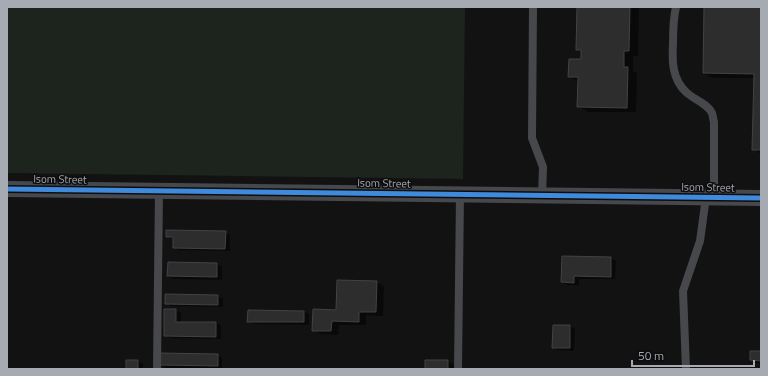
<svg xmlns="http://www.w3.org/2000/svg" width="768" height="376" viewBox="0 0 768 376" font-family="'Titillium Web',sans-serif">
  <rect width="100%" height="100%" fill="#121213"/>
  <!-- green -->
  <path fill="#1d231d" d="M 7,7 L 465,7 L 463,179 L 7,173 Z"/>
  <!-- shadow -->
  <path fill="#0007" d="M 578,7 L 639,7 L 638,56 L 633,56 L 633,71 L 637,73 L 636,112 L 588,112 L 578,106 L 579,82 L 569,76 L 582,60 L 582,52 L 578,49 Z
    M 705,7 L 761,7 L 761,154 L 753,149 L 754,78 L 713,78 L 704,73 Z
    M 225,232 L 230,235 L 230,251 L 179,250 L 174,247 L 174,239 L 172,239 L 167,236 Z
    M 563,257 L 611,258 L 616,261 L 615,279 L 579,279 L 579,285 L 567,285 L 562,282 Z
    M 169,263 L 217,264 L 222,267 L 222,280 L 173,279 L 168,276 Z
    M 377,282 L 384,287 L 383,316 L 366,315 L 366,325 L 339,325 L 338,335 L 320,334 L 313,330 L 337,311 Z
    M 218,296 L 223,299 L 223,307 L 171,306 L 166,303 Z
    M 165,310 L 176,310 L 181,313 L 181,323 L 216,323 L 221,326 L 221,339 L 170,338 L 165,335 Z
    M 304,312 L 309,314 L 309,325 L 253,324 L 248,321 Z
    M 570,326 L 575,329 L 574,351 L 558,350 L 554,348 Z
    M 761,352 L 761,363 L 756,363 L 751,360 Z
    M 217,355 L 222,358 L 222,369 L 166,368 L 161,365 Z
    M 138,361 L 143,364 L 143,369 L 127,369 Z
    M 426,361 L 448,361 L 455,366 L 455,369 L 426,369 Z"/>
  <!-- building -->
  <path fill="#2d2d2e" stroke="#424346" d="M 577,7 L 630,7 L 629,51 L 624,51 L 624,67 L 628,67 L 627,108 L 577,107 L 578,77 L 568,77 L 569,59 L 581,59 L 581,50 L 576,50 Z
    M 704,7 L 761,7 L 761,150 L 752,150 L 754,74 L 703,73 Z
    M 166,230 L 226,231 L 225,249 L 173,248 L 173,237 L 166,237 Z
    M 562,256 L 611,257 L 611,277 L 574,276 L 574,283 L 561,282 Z
    M 168,262 L 217,263 L 217,277 L 167,276 Z
    M 337,280 L 377,281 L 376,312 L 359,312 L 359,322 L 332,321 L 331,331 L 312,331 L 313,309 L 336,310 Z
    M 165,294 L 218,295 L 218,305 L 165,304 Z
    M 164,309 L 176,309 L 176,322 L 216,322 L 216,337 L 164,336 Z
    M 248,310 L 304,311 L 304,322 L 247,322 Z
    M 553,325 L 570,325 L 570,348 L 552,348 Z
    M 750,351 L 761,351 L 761,361 L 750,360 Z
    M 160,353 L 218,354 L 218,366 L 160,365 Z
    M 126,360 L 138,360 L 138,369 L 126,369 Z
    M 425,360 L 448,360 L 448,369 L 425,369 Z"/>
  <g fill="none" stroke-linecap="round" stroke-linejoin="round">
    <!-- service -->
    <path stroke="#47484b" stroke-width="8" d="M 533,7 L 532,138 L 543,167 L 542,195
      M 676,7 C 673,20 673,30 673,43 C 672,61 672,79 686,92 C 693,99 708,104 712,113 C 713,116 713,119 714,122 L 714,197
      M 157,369 L 159,190
      M 458,369 L 460,194
      M 686,369 L 683,291 L 700,241 L 706,197"/>
    <!-- minor -->
    <path stroke="#47484b" stroke-width="16" d="M 7,189 L 761,198"/>
    <!-- cycleway casing -->
    <g stroke="#0d0d0e" stroke-width="8">
      <path id="cycleway" d="M 7,189 L 761,198"/>
    </g>
    <!-- cycleway -->
    <use href="#cycleway" stroke="#408adc" stroke-width="5"/>
  </g>
  <g text-anchor="middle" dominant-baseline="central" stroke-width="3" stroke-linejoin="round" paint-order="stroke">
    <!-- street labels -->
    <g font-size="11" fill="#a5aab3" stroke="#0d0d0e">
      <text transform="translate(60 179) rotate(1)">Isom Street</text>
      <text transform="translate(384 183) rotate(1)">Isom Street</text>
      <text transform="translate(708 187) rotate(1)">Isom Street</text>
    </g>
  </g>
  <!-- border -->
  <rect width="768" height="376" fill="none" stroke="#a5aab3" stroke-width="16"/>
  <!-- scale -->
  <path d="M632 360v6h122v-6" fill="none" stroke="#a5aab3" stroke-width="2"/>
  <text x="638" y="360" font-size="12" fill="#a5aab3" stroke="#0d0d0e" stroke-width="3" paint-order="stroke">50 m</text>
</svg>
